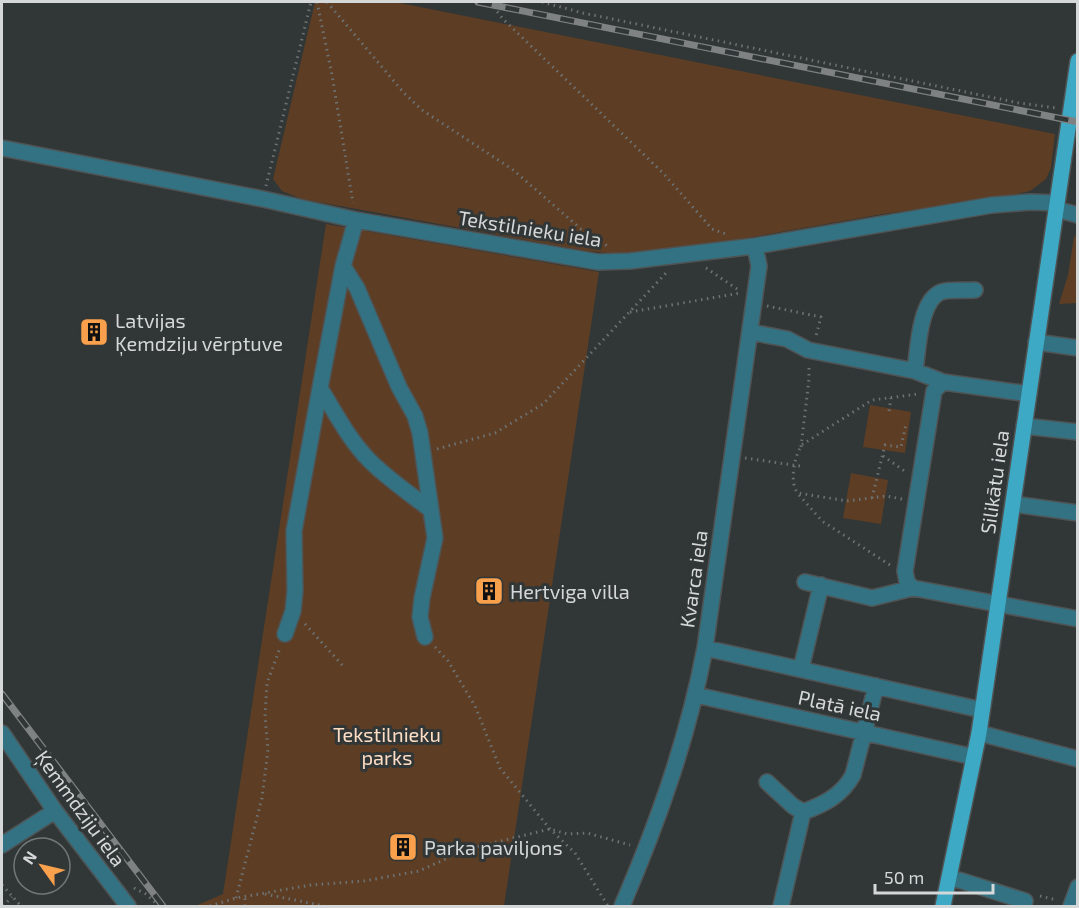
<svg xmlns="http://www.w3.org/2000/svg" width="1079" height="908" viewBox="0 0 1079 908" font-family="'Exo 2',sans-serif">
  <rect width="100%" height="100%" fill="#313637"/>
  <!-- green -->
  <path fill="#5d3e24" d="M 315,2 L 395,2 L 1055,134 L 1051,168 L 1046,179 L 1030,191 L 993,199 L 883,214 L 690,248 L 633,255 L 586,251 L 302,199 L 282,191 L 273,179 Z
    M 326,224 L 599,272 L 504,906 L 195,906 L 223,894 Z
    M 1077,234 L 1077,303 L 1059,304 L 1068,275 L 1074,237 Z
    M 870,405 L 911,412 L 905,453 L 863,447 Z
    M 851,473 L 888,480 L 881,524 L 843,518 Z"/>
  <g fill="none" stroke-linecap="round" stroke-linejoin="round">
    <!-- minor casing -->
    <g stroke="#4f5354" stroke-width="18">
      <path id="minor" d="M 2,148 L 263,199 L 356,220 L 598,262 L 630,261 L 755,246 L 992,205 L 1030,202 L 1057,203
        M 1055,209 L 1078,215
        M 356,220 L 343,266 L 320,388 C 335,412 349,440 370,461 C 388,479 410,494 431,510
        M 343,266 L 357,288 L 399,387 L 415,416 L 420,433 L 435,538 L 422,598 L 420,617 L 425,637
        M 750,332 L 787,339 L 808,350 L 915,371 L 943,382
        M 1036,342 L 1078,348
        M 915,371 C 918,351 919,301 941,292 C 950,289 965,291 975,290
        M 1029,394 L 943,382 L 934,391 L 905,571 L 907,582 L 913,588 L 1078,619
        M 1024,426 L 1078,432
        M 1013,504 L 1078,513
        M 805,582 L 872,598 L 913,588
        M 285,634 L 293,611 L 295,591 L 294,531 L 320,388
        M 705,648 L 982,710
        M 801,669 L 821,585
        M 696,695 L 974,757
        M 2,733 L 55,811 L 128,906
        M 979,733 L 1078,759
        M 767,782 L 793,806 L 803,812 L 781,906
        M 803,812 C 825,804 842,795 853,775 L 876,686
        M 2,845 L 55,811
        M 949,878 L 962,881 L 1025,901 L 1023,906
        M 622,906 C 658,822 688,738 705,648 L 759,266 L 755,246
        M 1071,906 L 1078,887"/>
    </g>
    <!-- major casing -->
    <g stroke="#4f5354" stroke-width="18">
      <path id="major" d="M 943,906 L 979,733 L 1078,61"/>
    </g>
    <!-- path -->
    <path stroke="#6e7273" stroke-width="3" stroke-dasharray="1.5 4.5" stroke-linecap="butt" d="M 317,2 L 332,75 L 353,203
      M 327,2 L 404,93 L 422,110 L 512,169 L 581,229 L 609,247
      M 490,2 L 503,19 L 663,173 L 712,229 L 726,234
      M 542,2 L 583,13 L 1019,103 L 1057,108
      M 266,186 L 311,2
      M 706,268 L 740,291
      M 767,306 L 821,317 L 816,336
      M 630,312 L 741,293
      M 889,411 L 891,398
      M 801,447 L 809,379 L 809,365
      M 437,449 L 495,433 L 543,404 L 666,273
      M 883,456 L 906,472
      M 745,458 L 800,466
      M 799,495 L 822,521 L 893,567
      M 872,498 L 885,445 L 901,447 L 906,424
      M 902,499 L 886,496 L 847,501 L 798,493 C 789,484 794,454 803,444 L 872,400 L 919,394
      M 305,624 L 344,667
      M 435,647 L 448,661 L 475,706 L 500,768 L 550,829 L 575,853 L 608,906
      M 2,885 L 21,906
      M 134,888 L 146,894 L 159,906
      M 265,894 L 324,906
      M 1040,896 L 1057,900
      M 236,898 L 262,798 L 268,750 L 265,716 L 267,683 L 280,648
      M 3,906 L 12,897
      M 210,906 L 236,898 L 311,885 L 364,881 L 419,871 L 468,849 L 550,829 L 567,834 L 587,833 L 630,845
      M 245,906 L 245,896"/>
    <!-- minor -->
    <use href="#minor" stroke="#337282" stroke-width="15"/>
    <!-- major -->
    <use href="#major" stroke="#3da9c4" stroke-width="15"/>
    <!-- rail casing -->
    <g stroke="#7e8283" stroke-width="7">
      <path id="rail" d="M 478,2 L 1078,122
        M 2,694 L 163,906"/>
    </g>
    <!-- rail -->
    <use href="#rail" stroke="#313637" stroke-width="4.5" stroke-dasharray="14" stroke-linecap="butt"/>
  </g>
  <!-- icons -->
  <defs>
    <g id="building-square" transform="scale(1.5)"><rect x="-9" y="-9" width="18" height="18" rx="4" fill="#f9a04c" stroke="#313637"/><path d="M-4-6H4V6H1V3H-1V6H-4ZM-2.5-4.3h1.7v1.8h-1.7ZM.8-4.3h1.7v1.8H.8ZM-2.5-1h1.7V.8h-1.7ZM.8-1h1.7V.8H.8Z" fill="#111"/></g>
  </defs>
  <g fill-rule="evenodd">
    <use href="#building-square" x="94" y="332"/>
    <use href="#building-square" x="489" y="591"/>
    <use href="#building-square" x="403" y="847"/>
  </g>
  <g text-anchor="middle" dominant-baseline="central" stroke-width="6" stroke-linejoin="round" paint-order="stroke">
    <!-- street labels -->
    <g font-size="20" fill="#d5d8d9" stroke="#313637">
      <text transform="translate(530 228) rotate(9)">Tekstilnieku iela</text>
      <text transform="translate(994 482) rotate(-82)">Silikātu iela</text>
      <text transform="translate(693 579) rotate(-82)">Kvarca iela</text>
      <text transform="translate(840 705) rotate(12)">Platā iela</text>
      <text transform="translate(81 808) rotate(54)">Ķemmdziju iela</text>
    </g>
    <!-- poi labels -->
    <g font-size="20" fill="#d5d8d9" stroke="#313637" text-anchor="start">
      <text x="115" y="320">Latvijas<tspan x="115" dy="23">Ķemdziju vērptuve</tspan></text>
      <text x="510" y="591">Hertviga villa</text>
      <text x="424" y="847">Parka paviljons</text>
    </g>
    <!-- park labels -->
    <g font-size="20" fill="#fdddc3" stroke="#313637">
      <text x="387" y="734">Tekstilnieku<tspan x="387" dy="23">parks</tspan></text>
    </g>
  </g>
  <!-- border -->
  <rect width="1079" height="908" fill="none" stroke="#d5d8d9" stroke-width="6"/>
  <!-- north arrow -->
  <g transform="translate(42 866) rotate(304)"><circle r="28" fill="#313637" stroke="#737778" stroke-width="1.5"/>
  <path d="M0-4.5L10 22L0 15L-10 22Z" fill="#f9a04c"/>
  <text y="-9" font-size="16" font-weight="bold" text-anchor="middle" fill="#d5d8d9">N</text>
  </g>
  <!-- scale -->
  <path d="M875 884v9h118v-9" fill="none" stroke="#d5d8d9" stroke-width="3"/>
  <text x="884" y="884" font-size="18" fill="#d5d8d9" stroke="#313637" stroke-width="4.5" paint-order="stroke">50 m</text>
</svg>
